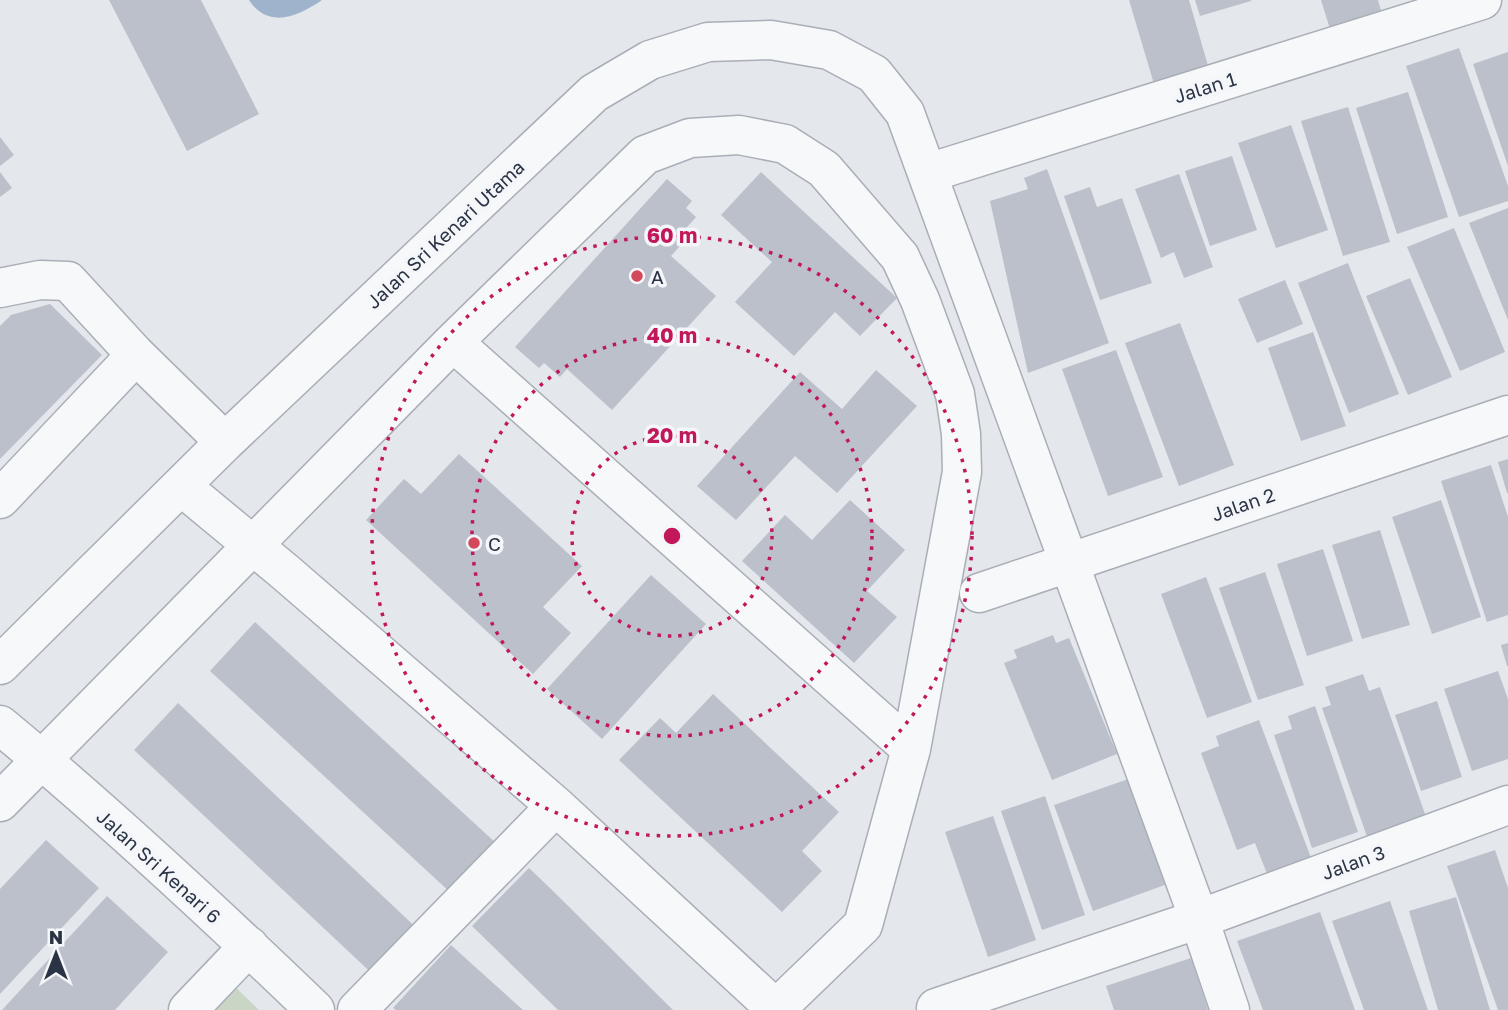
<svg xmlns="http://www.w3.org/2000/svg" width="1508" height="1010" viewBox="0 0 1508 1010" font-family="'Golos Text',sans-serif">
  <rect width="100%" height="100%" fill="#e4e7ec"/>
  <!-- green -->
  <path fill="#c9d6c5" d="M 231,983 L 259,1010 L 206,1010 Z"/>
  <!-- water -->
  <path fill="#9fb4cc" d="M 249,0 L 322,0 C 299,16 268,30 249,0 Z"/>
  <!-- building -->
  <path fill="#bbc0ca" d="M 109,0 L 201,0 L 259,114 L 187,151 Z
    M 1129,0 L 1189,0 L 1209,69 L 1154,84 Z
    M 1195,0 L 1251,0 L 1251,1 L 1200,16 Z
    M 1321,0 L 1378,0 L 1382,14 L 1330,29 Z
    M 1459,48 L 1508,186 L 1508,201 L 1459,217 L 1406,66 Z
    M 1508,52 L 1508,166 L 1473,64 Z
    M 1408,92 L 1448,217 L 1397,234 L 1356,108 Z
    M 1348,107 L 1390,242 L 1343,256 L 1301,121 Z
    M 1291,125 L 1328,230 L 1276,248 L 1238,143 Z
    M 0,137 L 14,155 L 0,166 Z
    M 1232,156 L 1257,230 L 1210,246 L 1185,171 Z
    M 1047,169 L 1109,343 L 1028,373 L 990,201 L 1028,189 L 1024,178 Z
    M 0,172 L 12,188 L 0,197 Z
    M 761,172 L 897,298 L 860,336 L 835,312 L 794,356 L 735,302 L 772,262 L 721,215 Z
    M 1179,174 L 1213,267 L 1184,278 L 1174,252 L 1161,258 L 1135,189 Z
    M 667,179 L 692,201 L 686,208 L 696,217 L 682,233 L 687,238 L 671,256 L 716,296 L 612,410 L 567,369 L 560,377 L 544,363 L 539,368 L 515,347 Z
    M 1090,187 L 1097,207 L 1122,198 L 1152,283 L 1100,300 L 1064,196 Z
    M 1508,208 L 1508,320 L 1469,223 Z
    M 1454,228 L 1505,352 L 1460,371 L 1407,247 Z
    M 1348,263 L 1399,394 L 1349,413 L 1298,283 Z
    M 1410,278 L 1452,377 L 1408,395 L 1366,296 Z
    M 1285,280 L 1303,324 L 1257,343 L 1238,299 Z
    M 50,304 L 102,355 L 0,459 L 0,326 L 11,315 Z
    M 1180,323 L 1234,465 L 1179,486 L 1125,343 Z
    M 1313,332 L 1346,426 L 1301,441 L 1268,348 Z
    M 1116,350 L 1163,477 L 1108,496 L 1062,369 Z
    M 876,370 L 917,406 L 837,493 L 795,456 L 736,520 L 697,486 L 800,372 L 842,409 Z
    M 459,454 L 582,566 L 543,607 L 571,633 L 533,674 L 366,520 L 404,479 L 421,494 Z
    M 1508,459 L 1508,493 L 1507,493 L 1498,462 Z
    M 1491,465 L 1508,517 L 1508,615 L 1487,622 L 1441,481 Z
    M 850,500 L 905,550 L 867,591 L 897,617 L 854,663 L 742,561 L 785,515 L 812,540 Z
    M 1441,500 L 1481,617 L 1432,634 L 1392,517 Z
    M 1380,530 L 1410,625 L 1362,639 L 1332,545 Z
    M 1323,549 L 1353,641 L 1307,656 L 1277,564 Z
    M 1265,572 L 1304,685 L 1258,700 L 1219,588 Z
    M 651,575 L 706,624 L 602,739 L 547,689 Z
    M 1206,577 L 1252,702 L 1207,718 L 1161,594 Z
    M 255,622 L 497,844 L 451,893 L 210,671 Z
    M 1053,635 L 1056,643 L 1069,638 L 1117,754 L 1052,780 L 1004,663 L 1017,658 L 1014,650 Z
    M 1508,643 L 1508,666 L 1507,666 L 1501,645 Z
    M 1498,671 L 1508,699 L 1508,759 L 1472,771 L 1444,689 Z
    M 1363,674 L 1369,691 L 1380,687 L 1430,828 L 1371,848 L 1322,708 L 1331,705 L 1325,687 Z
    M 713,694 L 839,812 L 802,851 L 822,871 L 782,912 L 619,760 L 660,718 L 676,733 Z
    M 1437,701 L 1462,777 L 1421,791 L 1395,715 Z
    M 178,703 L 424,935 L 380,981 L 134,750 Z
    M 1315,706 L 1358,832 L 1312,848 L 1274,735 L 1292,729 L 1288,716 Z
    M 1259,720 L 1313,863 L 1269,879 L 1255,843 L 1237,850 L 1201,753 L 1219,746 L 1216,736 Z
    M 1134,777 L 1173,882 L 1093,911 L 1054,805 Z
    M 1045,796 L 1085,915 L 1042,930 L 1001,811 Z
    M 993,816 L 1036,940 L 988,957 L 945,832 Z
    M 46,840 L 99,888 L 0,994 L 0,889 Z
    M 1495,850 L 1508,888 L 1508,1010 L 1498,1010 L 1447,866 Z
    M 529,868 L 551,889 L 673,1010 L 558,1010 L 472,926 Z
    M 107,896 L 168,952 L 147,975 L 115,1010 L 2,1010 Z
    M 1456,897 L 1490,1010 L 1438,1010 L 1409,911 Z
    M 1390,901 L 1428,1010 L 1364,1010 L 1332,921 Z
    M 1320,912 L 1355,1010 L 1263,1010 L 1237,941 Z
    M 451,945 L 473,965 L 523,1010 L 396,1010 L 393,1008 Z
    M 1191,958 L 1208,1010 L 1114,1010 L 1106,986 Z"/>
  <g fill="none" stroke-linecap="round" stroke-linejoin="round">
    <!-- minor casing -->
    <g stroke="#a9aeb7" stroke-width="41">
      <path id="minor" d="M 928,173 L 1482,0
        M 0,288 L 40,280 L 68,281 L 136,355 L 225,442
        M 453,342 L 645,155 L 690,138 L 739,135 L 785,144 L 824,169 L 900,257 L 920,300 L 955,394 L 961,434 L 962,472 L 911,749
        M 181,486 L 285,572 L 556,806 L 777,1010
        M 0,499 L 136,355
        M 979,593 L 1508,415
        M 0,665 L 225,442 L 594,93 L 650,60 L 708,42 L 771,40 L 829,50 L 874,74 L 905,113 L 1199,919 L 1230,1010
        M 0,725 C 109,815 213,912 315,1010
        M 0,802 L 453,342 L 911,749 L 863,925 L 776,1009
        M 936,1008 L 1199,919 L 1508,805
        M 188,1010 L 249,946
        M 357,1010 L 556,806"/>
    </g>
    <!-- minor -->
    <use href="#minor" stroke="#f7f8fa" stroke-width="38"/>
  </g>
  <!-- distance rings -->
  <g fill="none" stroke="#c2185b" stroke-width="3.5" stroke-dasharray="3.5 7">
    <circle cx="672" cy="536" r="100"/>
    <circle cx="672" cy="536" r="200"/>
    <circle cx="672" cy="536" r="300"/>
  </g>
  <!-- markers -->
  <g fill="#d1495b" stroke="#f4f6f9" stroke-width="2.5">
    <circle cx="637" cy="276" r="7"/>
    <circle cx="474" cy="543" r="7"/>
  </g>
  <g text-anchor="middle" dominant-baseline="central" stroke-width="7" stroke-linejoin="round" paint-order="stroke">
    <!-- street labels -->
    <g font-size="19" fill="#2b3445" stroke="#f4f6f9">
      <text transform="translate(1205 87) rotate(-17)">Jalan 1</text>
      <text transform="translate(445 234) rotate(-43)">Jalan Sri Kenari Utama</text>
      <text transform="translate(1243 504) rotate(-19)">Jalan 2</text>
      <text transform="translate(1353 862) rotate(-20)">Jalan 3</text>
      <text transform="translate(159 866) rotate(42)">Jalan Sri Kenari 6</text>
    </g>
    <!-- poi labels -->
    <g font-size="19" fill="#2b3445" stroke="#f4f6f9" text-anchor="start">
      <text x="651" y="276">A</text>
      <text x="488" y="543">C</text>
    </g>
  </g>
  <circle cx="672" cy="536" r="10" fill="#c2185b" stroke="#f4f6f9" stroke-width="3.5"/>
  <g font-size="21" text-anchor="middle" font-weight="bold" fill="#c2185b" stroke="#f4f6f9" stroke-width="7" stroke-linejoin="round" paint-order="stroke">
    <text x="672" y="243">60 m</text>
    <text x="672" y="343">40 m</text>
    <text x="672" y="443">20 m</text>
  </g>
  <!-- north arrow -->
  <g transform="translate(56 954)" stroke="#f4f6f9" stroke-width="5" paint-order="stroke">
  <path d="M0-5L12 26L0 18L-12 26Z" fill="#2b3445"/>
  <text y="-10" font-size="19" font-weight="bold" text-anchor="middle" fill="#2b3445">N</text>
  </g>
</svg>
